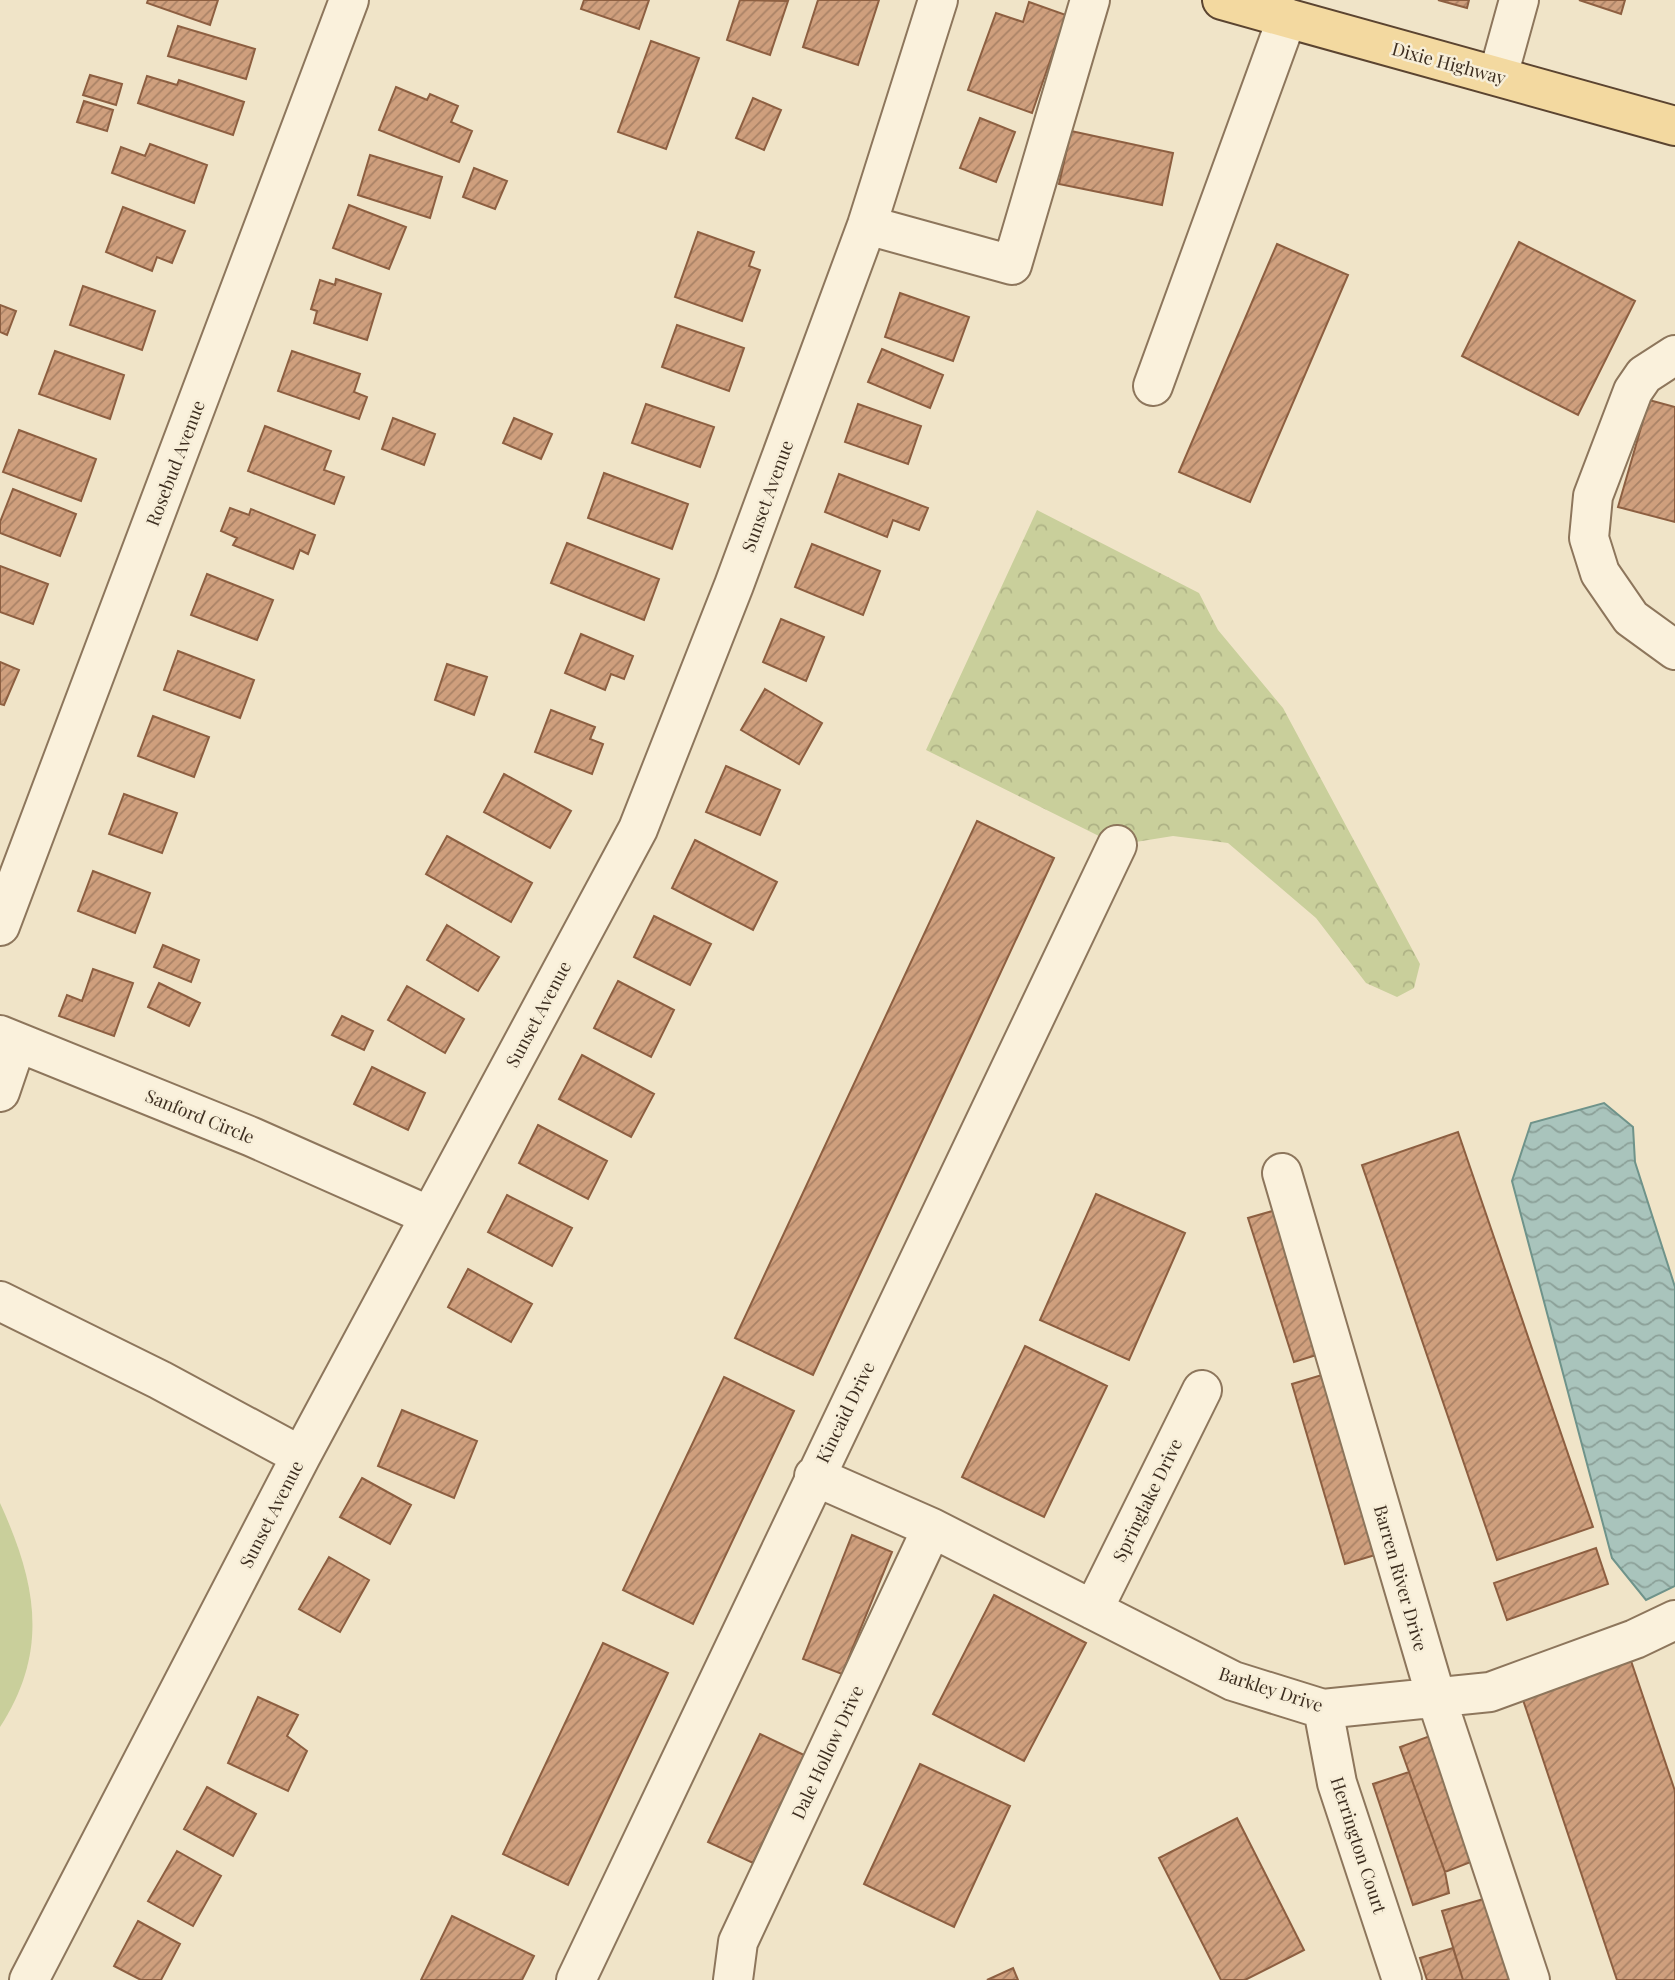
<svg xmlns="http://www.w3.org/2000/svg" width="1675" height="1980" viewBox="0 0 1675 1980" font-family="'Playfair Display',serif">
  <defs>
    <pattern id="forest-crowns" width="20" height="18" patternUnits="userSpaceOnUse" patternTransform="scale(1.75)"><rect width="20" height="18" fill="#c9cf9b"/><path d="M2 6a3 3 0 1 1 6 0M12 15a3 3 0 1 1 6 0" fill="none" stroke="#aeb285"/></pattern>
    <pattern id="water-waves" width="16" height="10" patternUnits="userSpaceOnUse" patternTransform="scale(1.75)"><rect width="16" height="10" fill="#a9c4bc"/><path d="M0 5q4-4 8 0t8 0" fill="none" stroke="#8ba098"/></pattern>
    <pattern id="building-hatch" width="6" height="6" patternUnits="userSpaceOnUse" patternTransform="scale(1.75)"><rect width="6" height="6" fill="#cf9f7d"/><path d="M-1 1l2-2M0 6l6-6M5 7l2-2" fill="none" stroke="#a98266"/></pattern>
  </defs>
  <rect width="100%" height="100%" fill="#f0e4c8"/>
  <!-- forest -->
  <path fill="url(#forest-crowns)" d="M 1037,510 L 1199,593 L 1218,630 L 1283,708 L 1420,964 L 1414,988 L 1397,997 L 1366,983 L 1316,918 L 1228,843 L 1173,836 L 1117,845 L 926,750 Z"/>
  <!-- pitch -->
  <path fill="#c9cf9b" d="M 0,1503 C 36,1582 50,1650 0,1727 Z"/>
  <!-- water -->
  <path fill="url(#water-waves)" stroke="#6f938a" stroke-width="2" d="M 1604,1103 L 1633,1127 L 1635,1162 L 1675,1287 L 1675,1586 L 1646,1600 L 1612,1558 L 1512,1181 L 1531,1123 Z"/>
  <!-- building -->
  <path fill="url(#building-hatch)" stroke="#8d5f41" stroke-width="2" d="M 148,0 L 218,0 L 210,25 L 147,3 Z
    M 584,0 L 649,0 L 639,29 L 581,9 Z
    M 740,0 L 788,1 L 770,55 L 727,40 Z
    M 818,0 L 879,0 L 858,65 L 803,47 Z
    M 1438,0 L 1469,0 L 1467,8 Z
    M 1579,0 L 1625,0 L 1621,14 Z
    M 1029,2 L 1066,15 L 1032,113 L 968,90 L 996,13 L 1023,22 Z
    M 178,26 L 255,49 L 246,79 L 168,56 Z
    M 651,41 L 699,58 L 666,149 L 618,132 Z
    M 90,75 L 122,84 L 116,105 L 83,95 Z
    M 147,76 L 177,85 L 179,80 L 244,102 L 233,135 L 138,103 Z
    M 396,87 L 427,100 L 430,94 L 458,106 L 451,122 L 472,131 L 459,162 L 379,130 Z
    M 753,98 L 781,110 L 764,150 L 736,138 Z
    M 84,101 L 113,110 L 107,131 L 77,122 Z
    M 980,118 L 1015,132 L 996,182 L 960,168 Z
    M 1071,131 L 1173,153 L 1162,205 L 1059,184 Z
    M 150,144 L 207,165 L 194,203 L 112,173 L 121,147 L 145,156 Z
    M 370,155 L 442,177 L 430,218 L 358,195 Z
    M 474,168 L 507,181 L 495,209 L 463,197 Z
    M 349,205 L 406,227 L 389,269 L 333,248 Z
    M 123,207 L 185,231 L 172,263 L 157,257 L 152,271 L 106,252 Z
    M 698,232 L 754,252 L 749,266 L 760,270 L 742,321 L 675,297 Z
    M 1519,242 L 1635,301 L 1578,415 L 1462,356 Z
    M 1277,244 L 1348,275 L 1250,502 L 1179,472 Z
    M 336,279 L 381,294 L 367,340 L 314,323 L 317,311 L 311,309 L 320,280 L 335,285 Z
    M 83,286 L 155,311 L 142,350 L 70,325 Z
    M 900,293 L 969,317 L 953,361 L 885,337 Z
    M 0,305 L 16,311 L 7,335 L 0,332 Z
    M 677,325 L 744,348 L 729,391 L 662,367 Z
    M 882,349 L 943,375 L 930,408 L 868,382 Z
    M 55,351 L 124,375 L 110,419 L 39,394 Z
    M 292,351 L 360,374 L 354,392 L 367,397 L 359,419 L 278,391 Z
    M 1649,400 L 1675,407 L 1675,522 L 1618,507 Z
    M 646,404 L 714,427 L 700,467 L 632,443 Z
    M 858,404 L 921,426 L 908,464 L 845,442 Z
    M 393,418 L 435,434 L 424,465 L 382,449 Z
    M 514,418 L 552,434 L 541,459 L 503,443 Z
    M 265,426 L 331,451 L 324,470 L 344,477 L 334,504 L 248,471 Z
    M 19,430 L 96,459 L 81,501 L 3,472 Z
    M 604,473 L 688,504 L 672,549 L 588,518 Z
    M 839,474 L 928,508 L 919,530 L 893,520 L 887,537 L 825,512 Z
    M 13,489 L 76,514 L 60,556 L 0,533 L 0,522 Z
    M 230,508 L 249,515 L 251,509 L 315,535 L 308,554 L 300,550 L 293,569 L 233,545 L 237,538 L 221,531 Z
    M 567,543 L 659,579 L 644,620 L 551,583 Z
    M 812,544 L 880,571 L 863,615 L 795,587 Z
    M 0,566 L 48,584 L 33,624 L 0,612 Z
    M 207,574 L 273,600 L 257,640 L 191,615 Z
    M 781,619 L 824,637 L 806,681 L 763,662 Z
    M 581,634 L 633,656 L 624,679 L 611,674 L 605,690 L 565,673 Z
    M 178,651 L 254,680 L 240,718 L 164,690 Z
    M 0,662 L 19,670 L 4,705 L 0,704 Z
    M 447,664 L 487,677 L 474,715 L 435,700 Z
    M 765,689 L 822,723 L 799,764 L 741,730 Z
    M 551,710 L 595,727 L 590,739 L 603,744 L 592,774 L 535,752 Z
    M 153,716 L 209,737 L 194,777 L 138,756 Z
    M 726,766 L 780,790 L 760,835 L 706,812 Z
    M 504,774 L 571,811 L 550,848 L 484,812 Z
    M 124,794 L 177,813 L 162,853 L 109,834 Z
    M 977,821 L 1054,858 L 813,1375 L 735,1338 Z
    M 447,836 L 532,883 L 511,922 L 426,874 Z
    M 695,840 L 777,882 L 753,930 L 672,888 Z
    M 93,871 L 150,893 L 135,933 L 78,911 Z
    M 654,916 L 711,944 L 690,985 L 634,957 Z
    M 447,925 L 499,957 L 478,991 L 427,960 Z
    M 163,945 L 199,960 L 191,982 L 154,967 Z
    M 93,969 L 133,983 L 114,1036 L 59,1016 L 67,995 L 82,1001 Z
    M 618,981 L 674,1010 L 651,1057 L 594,1028 Z
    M 159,983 L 200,1003 L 189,1026 L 148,1007 Z
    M 407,986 L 464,1019 L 445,1053 L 388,1020 Z
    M 342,1016 L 373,1031 L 364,1050 L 332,1035 Z
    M 582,1055 L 654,1094 L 631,1137 L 559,1099 Z
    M 372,1067 L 425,1093 L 408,1130 L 354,1104 Z
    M 538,1125 L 607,1161 L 588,1199 L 519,1163 Z
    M 1458,1132 L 1593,1527 L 1497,1560 L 1362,1165 Z
    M 1096,1194 L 1185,1233 L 1129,1360 L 1040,1320 Z
    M 507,1195 L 572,1228 L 552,1266 L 488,1232 Z
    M 1283,1208 L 1329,1351 L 1294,1362 L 1248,1218 Z
    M 468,1269 L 532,1304 L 511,1342 L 448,1307 Z
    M 1025,1346 L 1107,1386 L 1044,1517 L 962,1477 Z
    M 1332,1372 L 1385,1552 L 1345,1564 L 1292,1384 Z
    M 724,1377 L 794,1411 L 693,1624 L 623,1590 Z
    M 402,1410 L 477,1441 L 454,1498 L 378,1466 Z
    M 362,1478 L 411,1505 L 390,1544 L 340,1517 Z
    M 852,1535 L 892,1552 L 842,1674 L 803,1659 Z
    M 1596,1548 L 1608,1584 L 1507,1620 L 1494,1583 Z
    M 329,1557 L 369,1580 L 340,1632 L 299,1609 Z
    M 994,1595 L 1086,1643 L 1024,1761 L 933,1714 Z
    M 603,1643 L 668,1673 L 568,1885 L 503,1854 Z
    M 1627,1649 L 1675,1791 L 1675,1980 L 1617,1980 L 1518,1685 Z
    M 258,1697 L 298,1715 L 287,1736 L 307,1751 L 288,1791 L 228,1763 Z
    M 760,1734 L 804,1755 L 753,1863 L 708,1842 Z
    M 1430,1736 L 1476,1860 L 1445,1872 L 1400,1747 Z
    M 920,1764 L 1010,1806 L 954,1927 L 864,1884 Z
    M 1409,1772 L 1445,1872 L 1449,1893 L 1413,1905 L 1373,1784 Z
    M 207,1787 L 256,1814 L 233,1856 L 184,1829 Z
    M 1237,1818 L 1304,1950 L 1245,1980 L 1221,1980 L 1159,1858 Z
    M 177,1851 L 221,1876 L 193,1926 L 148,1901 Z
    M 1487,1898 L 1511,1980 L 1463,1980 L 1442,1911 Z
    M 452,1916 L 534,1956 L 522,1980 L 421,1980 Z
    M 138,1921 L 180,1944 L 161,1980 L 141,1980 L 114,1966 Z
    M 1453,1948 L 1463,1980 L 1427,1980 L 1420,1958 Z
    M 1013,1968 L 1018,1980 L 987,1980 Z"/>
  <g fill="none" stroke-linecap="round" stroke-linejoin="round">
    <!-- minor casing -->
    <g stroke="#8d765c" stroke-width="42">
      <path id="minor" d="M 1498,76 L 1519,0
        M 867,225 L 1012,265 L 1090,0
        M 1675,355 L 1644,375 L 1633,391 L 1593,496 L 1589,538 L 1600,573 L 1631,618 L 1675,650
        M 1153,386 L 1287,18
        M 0,926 L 349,0
        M 0,1035 L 252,1137 L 430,1216
        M 0,1092 L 17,1042
        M 1282,1173 L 1436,1697 L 1530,1980
        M 0,1301 L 160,1380 L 301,1456
        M 814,1476 L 932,1528 L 1233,1681 L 1323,1709 L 1490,1692 L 1635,1639 L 1675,1620
        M 1093,1610 L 1202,1390
        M 1323,1709 L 1337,1783 L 1402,1980
        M 29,1980 L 301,1456 L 638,829 L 734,585 L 867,225 L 938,0
        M 576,1980 L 1117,845
        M 733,1980 L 738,1942 L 932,1528"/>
    </g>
    <!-- major casing -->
    <g stroke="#5b4430" stroke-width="42">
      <path id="major" d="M 1222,0 L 1675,126"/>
    </g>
    <!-- minor -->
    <use href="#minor" stroke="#faf1dc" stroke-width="38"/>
    <!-- major -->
    <use href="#major" stroke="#f3d9a0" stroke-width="38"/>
  </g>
  <g text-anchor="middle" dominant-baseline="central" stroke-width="5" stroke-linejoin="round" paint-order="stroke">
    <!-- street labels -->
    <g font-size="18" fill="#3d2e20" stroke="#f7eed8">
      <text transform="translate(1449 63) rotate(15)">Dixie Highway</text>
      <text transform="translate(175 463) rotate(-69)">Rosebud Avenue</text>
      <text transform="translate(767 496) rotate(-70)">Sunset Avenue</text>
      <text transform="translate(538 1014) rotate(-62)">Sunset Avenue</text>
      <text transform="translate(200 1116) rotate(22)">Sanford Circle</text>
      <text transform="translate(845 1412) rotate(-64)">Kincaid Drive</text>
      <text transform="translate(1147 1500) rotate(-64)">Springlake Drive</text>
      <text transform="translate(271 1514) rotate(-63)">Sunset Avenue</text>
      <text transform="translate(1401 1578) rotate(74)">Barren River Drive</text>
      <text transform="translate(1271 1689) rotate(18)">Barkley Drive</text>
      <text transform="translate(827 1752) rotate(-65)">Dale Hollow Drive</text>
      <text transform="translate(1359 1845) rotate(72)">Herrington Court</text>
    </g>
  </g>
</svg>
